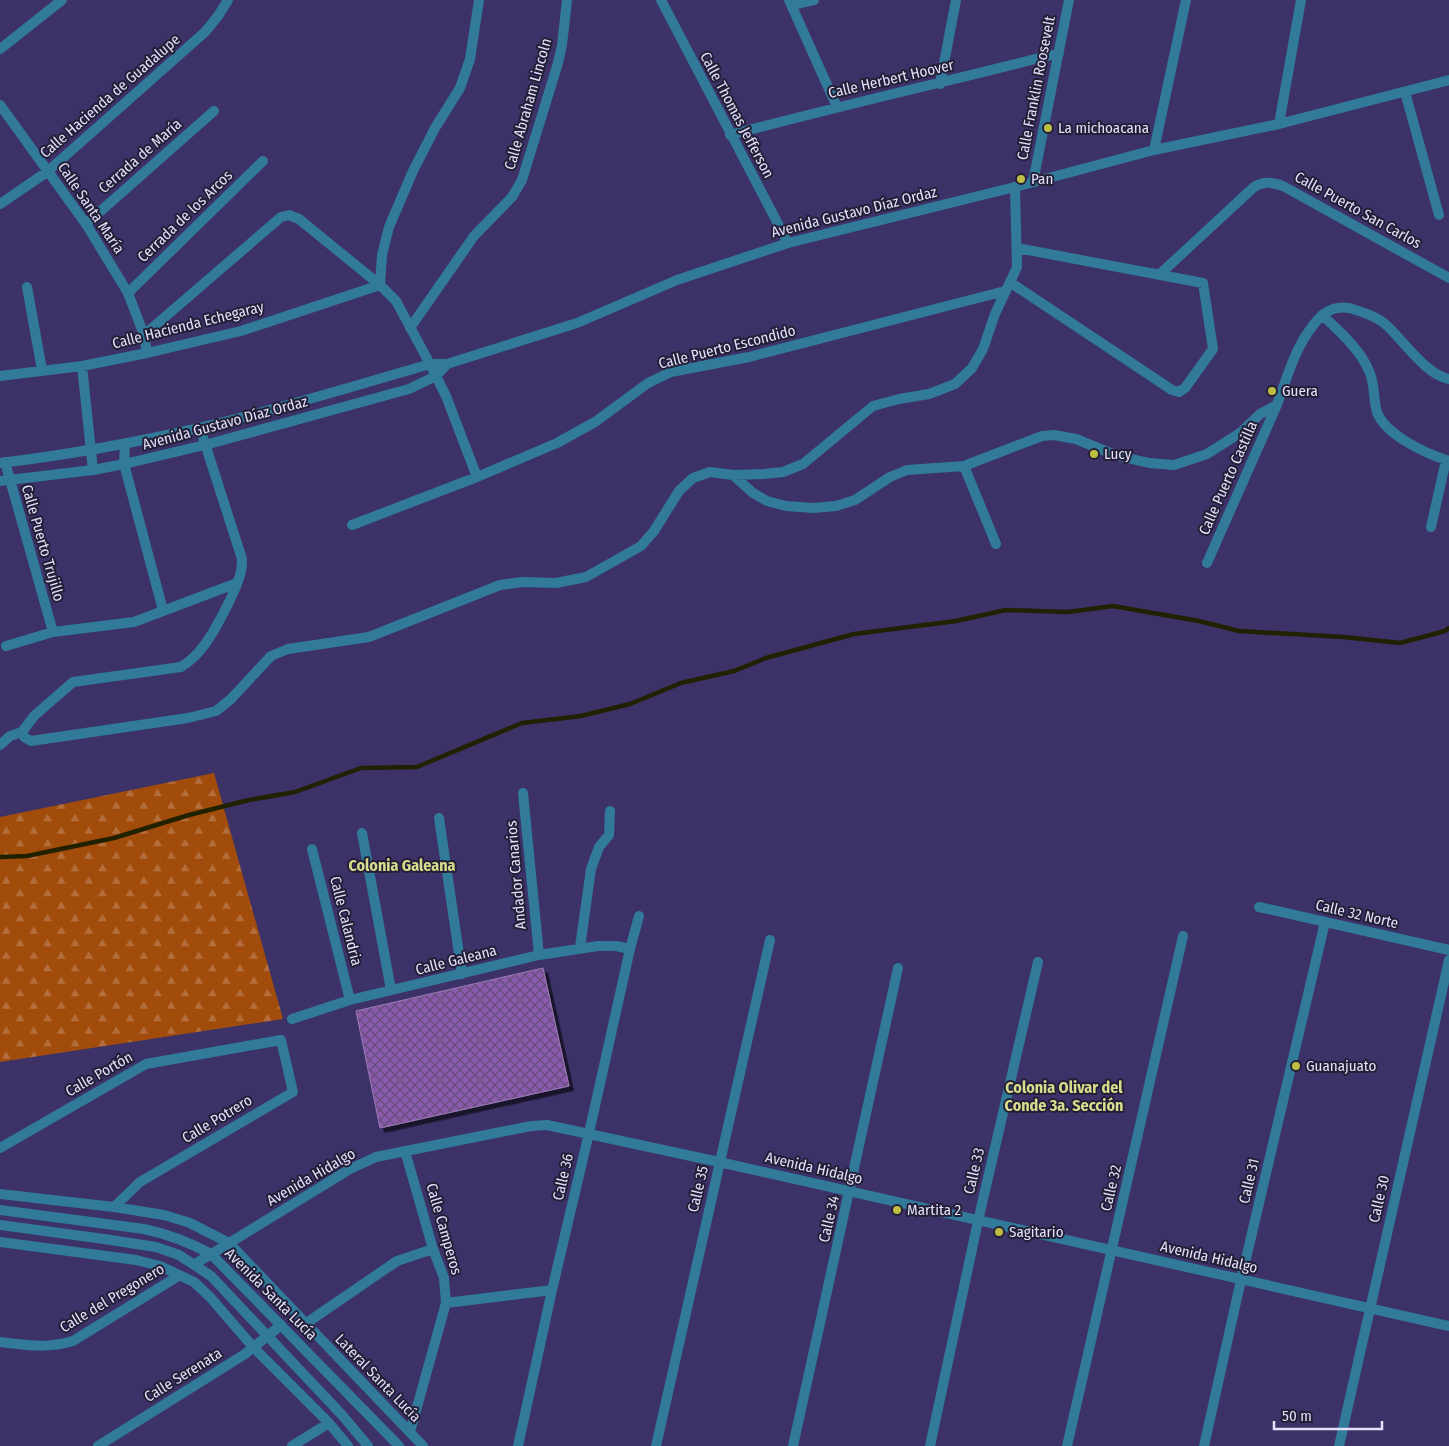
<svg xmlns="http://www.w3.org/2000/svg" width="1449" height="1446" viewBox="0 0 1449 1446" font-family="'Fira Sans Condensed',sans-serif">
  <defs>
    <pattern id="forest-firs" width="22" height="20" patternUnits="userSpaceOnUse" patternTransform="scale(1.25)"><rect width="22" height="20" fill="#a24c0b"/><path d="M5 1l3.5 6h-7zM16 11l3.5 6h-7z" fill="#b36e3c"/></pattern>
    <pattern id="building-cross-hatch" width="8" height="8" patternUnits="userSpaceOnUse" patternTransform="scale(1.25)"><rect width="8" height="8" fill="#8a5aac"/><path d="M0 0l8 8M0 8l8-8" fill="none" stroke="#674e7c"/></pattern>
    <filter id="shadow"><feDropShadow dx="4.5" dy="4.5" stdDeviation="0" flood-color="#0009"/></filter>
  </defs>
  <rect width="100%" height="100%" fill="#3c3268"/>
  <!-- forest -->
  <path fill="url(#forest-firs)" d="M 214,773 L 283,1019 L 0,1062 L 0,817 Z"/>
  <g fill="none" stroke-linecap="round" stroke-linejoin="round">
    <!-- stream -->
    <path stroke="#212100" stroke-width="4.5" d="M 0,857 L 27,856 L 114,838 L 189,815 L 249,800 L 295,792 L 361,768 L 417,767 L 522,723 L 581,716 L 630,704 L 681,683 L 734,671 L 766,658 L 854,634 L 956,621 L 1006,610 L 1068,612 L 1113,606 L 1199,621 L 1239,631 L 1344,637 L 1400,643 L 1445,631 L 1449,628"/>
  </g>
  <!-- building -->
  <path fill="url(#building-cross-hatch)" stroke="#9c7cb5" filter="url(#shadow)" d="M 543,968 L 569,1086 L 380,1128 L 356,1011 Z"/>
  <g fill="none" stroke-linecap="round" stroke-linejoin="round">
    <!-- minor -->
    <path stroke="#317a9a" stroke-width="10" d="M 661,0 L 788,243
      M 789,0 L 837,107
      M 792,5 L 814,0
      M 0,49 L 62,0
      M 940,84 L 956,0
      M 1405,92 L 1439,215
      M 0,105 L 86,224 L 128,293 L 144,335
      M 730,135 C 839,106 949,81 1059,53
      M 1154,150 L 1186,0
      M 1033,182 L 1069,0
      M 0,204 L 47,172 L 205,32 L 218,16 L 228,0
      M 86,224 L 214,111
      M 1160,274 L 1254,187 C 1264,181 1271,182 1283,186 L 1449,278
      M 1011,283 L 1172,390 L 1179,392 L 1185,388 L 1213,349 L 1203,283 L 1017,248
      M 380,285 L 382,255 L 389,227 L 413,171 L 435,128 L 460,88 L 470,59 L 479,0
      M 27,287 L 42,370
      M 128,293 L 263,161
      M 1322,315 C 1339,331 1360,349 1369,371 C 1375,383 1373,399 1377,412 C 1385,435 1427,454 1449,461
      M 410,328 L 474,236 L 512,197 L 522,180 L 558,63 L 562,45 L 567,0
      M 147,353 L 144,335 L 281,217 L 289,215 L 299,219 L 380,285 L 396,301 L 430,364 L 446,396 L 477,477
      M 82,366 L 93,470
      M 0,376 L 82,366 L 147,353 L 241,331 L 380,285
      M 125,444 L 124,464 L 163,610
      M 5,462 L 53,632
      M 964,466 L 996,544
      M 733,475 L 753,493 L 767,501 L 786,506 L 813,508 L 836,506 L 855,500 L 890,477 L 907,470 L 964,466 L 1042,436 L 1054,435 L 1076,439 L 1115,455 L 1149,463 L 1174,465 L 1207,454 L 1240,433 L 1260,414 L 1277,405
      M 352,525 L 477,477 L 557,443 L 595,422 L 648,383 L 671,372 L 749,357 L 1005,291
      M 1431,527 L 1446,460
      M 1207,563 C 1230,511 1253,459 1276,407 C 1286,382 1293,353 1309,331 C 1319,316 1330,305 1349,308 C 1360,311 1375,316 1384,323 C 1403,339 1424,374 1449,379
      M 6,646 L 53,632 L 134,622 L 237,583
      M 22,732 L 24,737 L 31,741 L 188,718 L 216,711 L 231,699 L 271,656 L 288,649 L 369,637 L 500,585 L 522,582 L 556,583 L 586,577 L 641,546 L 654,531 L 679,491 L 693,478 L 710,472 L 733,475 L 764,474 L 783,472 L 803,464 L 873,406 L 899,399 L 929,394 L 955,384 L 972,368 L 983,349 L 995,314 L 1017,267 L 1015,187
      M 0,745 L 10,736 L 22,732 L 34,716 L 73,682 L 181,667 C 189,662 196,656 202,648 C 213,635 238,588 241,571 C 242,567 242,563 242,559 L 200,428
      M 523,793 L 539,955
      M 439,818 L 462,974
      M 362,833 L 391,990
      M 312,849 L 350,1000
      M 1259,907 L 1449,950
      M 580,947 L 591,869 L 599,847 L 609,835 L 610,811
      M 292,1019 L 350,1000 L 539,955 L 598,946 L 616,946 L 630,949
      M 589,1133 L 630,949 L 639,916
      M 0,1148 L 146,1064 L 281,1040 L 293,1092 L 140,1182 L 114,1207
      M 405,1151 L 433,1249 L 444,1278 L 446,1303 L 410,1432
      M 0,1194 L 114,1207 L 164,1215 L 190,1223 L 229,1243 L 423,1446
      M 0,1242 L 136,1260 L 160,1266 L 194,1282 L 210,1297 L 253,1347 L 329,1423 L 348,1446
      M 446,1303 L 552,1290
      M 305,1324 L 397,1261 L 433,1249
      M 0,1342 C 27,1345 46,1349 73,1341 L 180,1275
      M 98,1446 L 245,1354 L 281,1325
      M 292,1446 L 329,1423
      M 656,1446 L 770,940
      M 793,1446 L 898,968
      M 930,1446 L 978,1221 L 1038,962
      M 1067,1446 L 1183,936
      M 1204,1446 L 1241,1280 L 1325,922
      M 1339,1446 L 1449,960"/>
    <!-- tertiary -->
    <path stroke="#317a9a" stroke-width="10" d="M 1279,124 L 1301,0
      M 0,463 C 67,455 133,443 199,428 C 277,410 354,386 430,364 L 447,364 L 577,323 L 677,280 L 788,243 L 1015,187 L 1154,150 L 1279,124 L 1449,80
      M 0,481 L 93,470 L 124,464 L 205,445 L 409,389 L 436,376 L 447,364
      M 0,1210 L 144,1229 C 168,1234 189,1242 211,1254 L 399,1446
      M 0,1225 L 104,1239 L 156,1247 L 179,1255 L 211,1276 L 342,1415 L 368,1446
      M 195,1264 L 350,1169 L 376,1157 L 531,1126 L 547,1125 L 719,1162 L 1449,1326
      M 518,1446 L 552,1290 L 589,1133"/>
  </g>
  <!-- markers -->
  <g fill="#bebf42" stroke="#231f37" stroke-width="2">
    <circle cx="1048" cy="128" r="5"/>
    <circle cx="1021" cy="179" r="5"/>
    <circle cx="1272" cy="391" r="5"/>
    <circle cx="1094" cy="454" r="5"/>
    <circle cx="1296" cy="1066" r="5"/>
    <circle cx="897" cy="1210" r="5"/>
    <circle cx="999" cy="1232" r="5"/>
  </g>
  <g text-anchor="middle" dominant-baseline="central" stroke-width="4" stroke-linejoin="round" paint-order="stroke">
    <!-- street labels -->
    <g font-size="15" fill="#e2e0fb" stroke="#231f37">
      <text transform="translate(891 79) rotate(-13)">Calle Herbert Hoover</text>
      <text transform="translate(1036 88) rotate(-79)">Calle Franklin Roosevelt</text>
      <text transform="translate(110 96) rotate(-41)">Calle Hacienda de Guadalupe</text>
      <text transform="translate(528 104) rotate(-74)">Calle Abraham Lincoln</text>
      <text transform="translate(737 115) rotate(62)">Calle Thomas Jefferson</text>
      <text transform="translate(140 156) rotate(-41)">Cerrada de María</text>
      <text transform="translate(91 208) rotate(56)">Calle Santa María</text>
      <text transform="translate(1358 210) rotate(29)">Calle Puerto San Carlos</text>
      <text transform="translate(854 212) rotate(-14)">Avenida Gustavo Díaz Ordaz</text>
      <text transform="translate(185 216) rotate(-44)">Cerrada de los Arcos</text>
      <text transform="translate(188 325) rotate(-14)">Calle Hacienda Echegaray</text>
      <text transform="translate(727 347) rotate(-14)">Calle Puerto Escondido</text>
      <text transform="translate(225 423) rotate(-15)">Avenida Gustavo Díaz Ordaz</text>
      <text transform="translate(1228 478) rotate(-66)">Calle Puerto Castilla</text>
      <text transform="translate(43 543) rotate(74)">Calle Puerto Trujillo</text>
      <text transform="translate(516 875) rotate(-95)">Andador Canarios</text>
      <text transform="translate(1357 914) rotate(13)">Calle 32 Norte</text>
      <text transform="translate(346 921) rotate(76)">Calle Calandria</text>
      <text transform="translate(456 960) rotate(-14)">Calle Galeana</text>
      <text transform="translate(99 1074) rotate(-30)">Calle Portón</text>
      <text transform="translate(217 1119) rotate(-31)">Calle Potrero</text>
      <text transform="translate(814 1168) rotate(13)">Avenida Hidalgo</text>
      <text transform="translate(974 1171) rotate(-77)">Calle 33</text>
      <text transform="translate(311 1177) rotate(-30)">Avenida Hidalgo</text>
      <text transform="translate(563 1177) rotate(-77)">Calle 36</text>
      <text transform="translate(1249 1181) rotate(-77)">Calle 31</text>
      <text transform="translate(1111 1188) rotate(-77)">Calle 32</text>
      <text transform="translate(698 1189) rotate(-77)">Calle 35</text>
      <text transform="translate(1379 1199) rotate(-77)">Calle 30</text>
      <text transform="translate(829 1219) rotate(-77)">Calle 34</text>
      <text transform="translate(444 1229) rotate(74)">Calle Camperos</text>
      <text transform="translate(1209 1257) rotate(13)">Avenida Hidalgo</text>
      <text transform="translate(271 1294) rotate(45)">Avenida Santa Lucía</text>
      <text transform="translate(112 1298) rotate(-31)">Calle del Pregonero</text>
      <text transform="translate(183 1375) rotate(-32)">Calle Serenata</text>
      <text transform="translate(378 1378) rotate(46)">Lateral Santa Lucía</text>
    </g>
    <!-- poi labels -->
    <g font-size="15" fill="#e2e0fb" stroke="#231f37" text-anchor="start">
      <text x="1058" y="128">La michoacana</text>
      <text x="1031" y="179">Pan</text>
      <text x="1282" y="391">Guera</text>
      <text x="1104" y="454">Lucy</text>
      <text x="1306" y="1066">Guanajuato</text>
      <text x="907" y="1210">Martita 2</text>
      <text x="1009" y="1232">Sagitario</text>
    </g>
    <!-- neighbourhood labels -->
    <g font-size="16" font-weight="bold" fill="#d9dc8d" stroke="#231f37">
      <text x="402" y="865">Colonia Galeana</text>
      <text x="1064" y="1087">Colonia Olivar del<tspan x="1064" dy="18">Conde 3a. Sección</tspan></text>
    </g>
  </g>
  <!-- scale -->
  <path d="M1274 1421v8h108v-8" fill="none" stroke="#e2e0fb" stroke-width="2.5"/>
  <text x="1282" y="1421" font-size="15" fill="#e2e0fb" stroke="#231f37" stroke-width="4" paint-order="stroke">50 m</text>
</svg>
